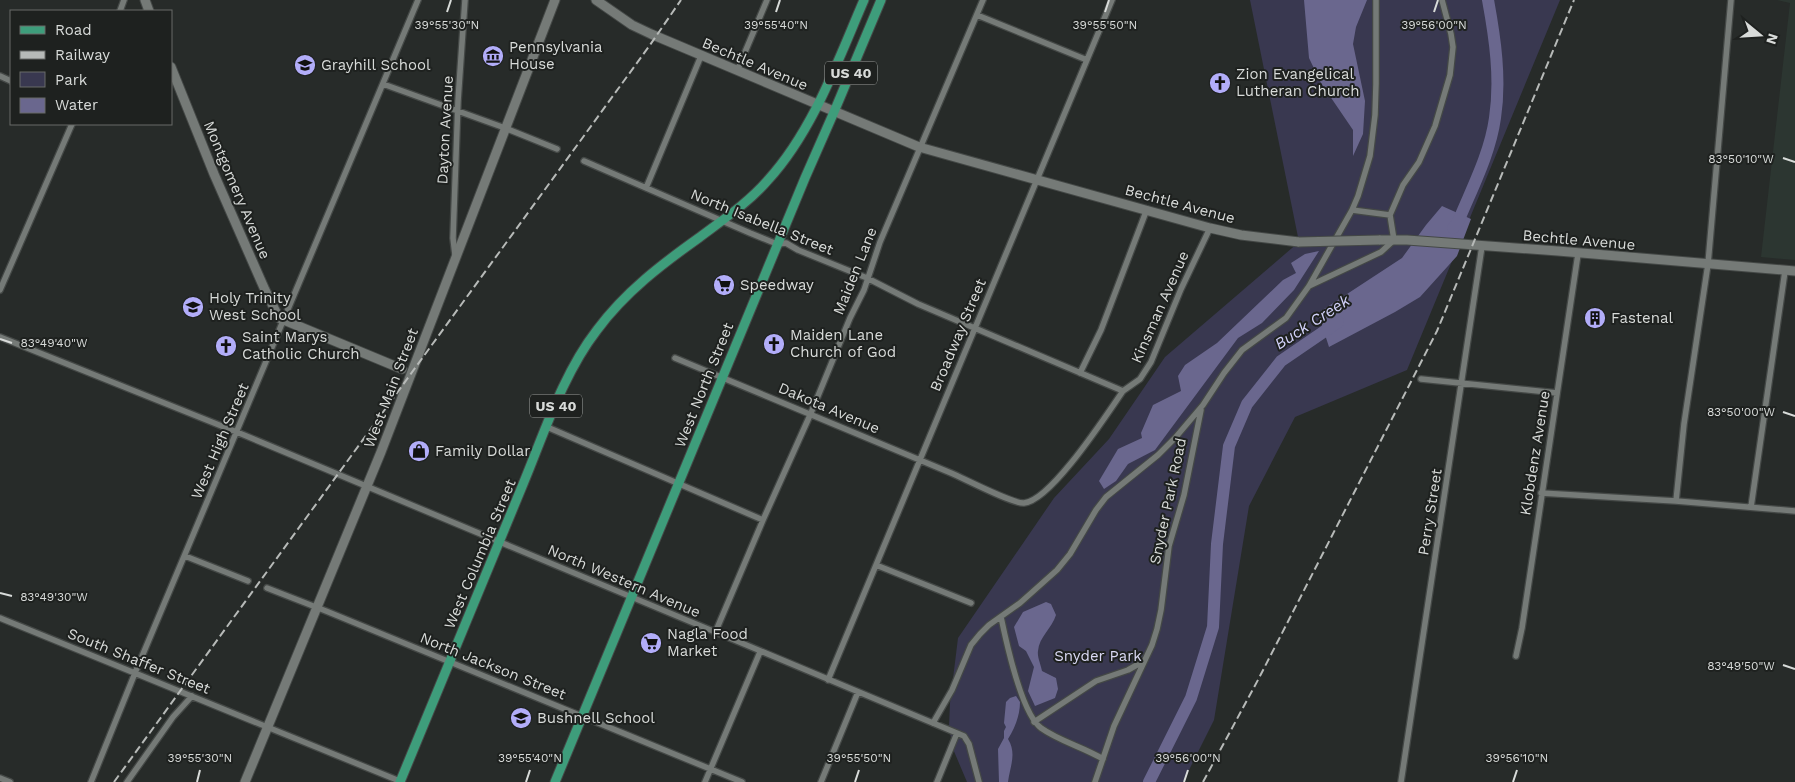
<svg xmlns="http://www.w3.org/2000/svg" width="1795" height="782" viewBox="0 0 1795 782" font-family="'Work Sans',sans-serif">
  <rect width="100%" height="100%" fill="#272b29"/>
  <!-- built -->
  <path fill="#2c3631" d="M 1777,0 L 1795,0 L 1795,260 L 1761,257 L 1790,3 Z"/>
  <!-- green -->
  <path fill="#393850" d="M 1250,0 L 1560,0 L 1407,370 L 1295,417 L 1249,506 L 1214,720 L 1183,782 L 967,782 L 953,749 L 949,727 L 950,703 L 958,638 L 1054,498 L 1109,439 L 1165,357 L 1299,242 Z"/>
  <!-- water -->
  <path fill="#6a678e" d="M 1304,0 L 1367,0 L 1356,27 L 1353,44 L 1365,101 L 1363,134 L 1353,156 L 1353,130 L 1321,83 L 1309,58 Z
    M 1442,206 L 1471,219 L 1457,256 L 1420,297 L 1395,312 L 1329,347 L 1318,313 L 1402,258 L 1426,225 Z
    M 1319,251 L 1294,290 L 1262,323 L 1238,338 L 1155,450 L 1128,464 L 1116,481 L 1104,489 L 1099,481 L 1118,449 L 1142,438 L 1141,433 L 1153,405 L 1181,391 L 1178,376 L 1185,365 L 1217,343 L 1283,280 L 1296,273 L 1291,263 L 1305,254 Z
    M 1046,602 L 1051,604 L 1056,615 C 1052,628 1039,637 1038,651 C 1037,657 1041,665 1042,671 L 1056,678 L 1058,689 L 1055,698 L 1035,706 L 1028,691 L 1034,667 L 1026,651 L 1019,646 L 1014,627 L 1023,612 Z
    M 1016,696 L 1020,702 C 1020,715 1015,728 1008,739 C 1017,754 1010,766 1008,782 L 999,782 L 998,749 L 1004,738 L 1004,731 L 1006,727 L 1004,723 L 1006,702 L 1010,698 Z"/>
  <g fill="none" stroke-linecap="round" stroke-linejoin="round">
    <!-- river -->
    <path stroke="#6a678e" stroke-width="12" d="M 1453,228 L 1458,222 C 1472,188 1490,154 1495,118 C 1501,79 1495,38 1488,0
      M 1149,782 L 1191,698 L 1213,627 L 1217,544 L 1229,446 L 1247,404 L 1281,361 L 1338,322"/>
    <!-- street casing -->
    <g stroke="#444846" stroke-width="8">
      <path id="street" d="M 120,11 L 124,0
        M 977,15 L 1087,60
        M 737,71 L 767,0
        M 0,76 L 11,81
        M 383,84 L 505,128 L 557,149
        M 584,161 L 750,233 L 777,244 L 786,243 L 798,250 L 867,278 L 918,304 L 1123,391
        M 646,188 L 701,56
        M 1352,210 L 1390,215 L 1403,185 L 1419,162 L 1435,126 L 1450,75 L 1453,47 L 1451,34 L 1442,0
        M 455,255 L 453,238 L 458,101 L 465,0
        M 1309,286 L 1381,252 L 1394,240 L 1390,215
        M 0,290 L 72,124
        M 0,337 L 244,435 L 964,736 L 969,744 L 979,782
        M 675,358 C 767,396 859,434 951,473 C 965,479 1013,504 1024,503 C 1051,501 1107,414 1123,391 L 1140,379 L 1151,362 L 1181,289 L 1210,228
        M 1080,373 L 1101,330 L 1147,209
        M 1421,379 L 1557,393
        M 547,427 L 763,520
        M 1541,493 L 1676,501 L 1795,511
        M 1676,501 L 1684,424 L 1708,264 L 1731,0
        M 1751,507 L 1785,271
        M 185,556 L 248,581
        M 876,565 L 971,603
        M 267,588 L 326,611 L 742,782
        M 1001,617 C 1006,641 1021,713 1041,728 C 1059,741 1083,747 1103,759
        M 0,618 L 402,782
        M 715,633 L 763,520 L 811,413 L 850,318 L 864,290 L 880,242 L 983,0
        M 1516,656 L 1522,628 L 1578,254
        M 828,680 L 1112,0
        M 1034,722 L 1096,681 L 1128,670 L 1144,661
        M 933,723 L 952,690 L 971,645 L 980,634 L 989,625 L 1020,603 L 1057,570 L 1070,554 L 1096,510 L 1106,497 L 1158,455 L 1175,438 L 1203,405 L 1224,373 L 1242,350 L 1286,318 L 1309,286 L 1352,210 L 1358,196 L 1370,156 L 1375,115 L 1376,84 L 1376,0
        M 0,778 L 10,782
        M 91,782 L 135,673 L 418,0
        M 127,782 L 173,717 L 192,696
        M 705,782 L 760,652
        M 821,782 L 858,692
        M 937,782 L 957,733
        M 1095,782 L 1114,726 L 1152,645 L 1157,629 L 1161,610 L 1169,546 L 1184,495 L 1201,410
        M 1401,782 L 1482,246"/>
    </g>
    <!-- secondary casing -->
    <g stroke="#444846" stroke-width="11">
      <path id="secondary" d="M 145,0 L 149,11
        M 596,0 L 632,25 L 651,34 L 919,147 L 1210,228 L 1241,235 L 1299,242
        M 171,67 L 214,174 L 265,290 L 279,318 L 402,369
        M 1379,240 L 1407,240 L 1558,251 L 1795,271
        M 245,782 L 381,452 L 555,0"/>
    </g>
    <!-- primary casing -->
    <g stroke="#444846" stroke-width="11">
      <path id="primary" d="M 400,782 C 440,684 481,587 521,489 C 543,437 562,375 597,330 C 625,292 662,264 700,237 C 724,219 749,202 768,180 C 813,131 838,60 864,0
        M 555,782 L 805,178 L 834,112 L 881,0"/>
    </g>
    <!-- street -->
    <use href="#street" stroke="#757a77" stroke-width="5.5"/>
    <!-- secondary -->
    <use href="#secondary" stroke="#757a77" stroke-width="9"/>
    <!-- primary -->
    <use href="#primary" stroke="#3e9d7b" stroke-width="9"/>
    <!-- rail -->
    <path stroke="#b7bab8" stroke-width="2" stroke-dasharray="8 4" stroke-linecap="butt" d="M 114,782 L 650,45 L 681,0
      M 1203,782 L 1259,678 L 1437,331 L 1574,0"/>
    <!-- secondary-bridge casing -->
    <g stroke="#444846" stroke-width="11" stroke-linecap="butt">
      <path id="secondary-bridge" d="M 1299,242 L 1379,240"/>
    </g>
    <!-- secondary-bridge -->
    <use href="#secondary-bridge" stroke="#757a77" stroke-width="9"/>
  </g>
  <!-- ticks -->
  <path fill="none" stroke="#d8dbd9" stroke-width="2" d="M 447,12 L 451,0M 776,12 L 780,0M 1105,12 L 1109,0M 1434,12 L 1438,0M 1783,158 L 1795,162M 0,339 L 12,343M 1783,412 L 1795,416M 0,593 L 12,596M 1783,665 L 1795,669M 197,782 L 200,770M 526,782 L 530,770M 855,782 L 859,770M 1184,782 L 1188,770M 1513,782 L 1517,770"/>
  <!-- icons -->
  <defs>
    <g id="museum-disc" transform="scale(1.125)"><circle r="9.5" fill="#b2adf9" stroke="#1e211f"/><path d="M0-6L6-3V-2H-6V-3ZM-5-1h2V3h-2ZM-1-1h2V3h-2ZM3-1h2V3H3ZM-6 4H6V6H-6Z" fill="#111"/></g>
    <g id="school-disc" transform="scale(1.125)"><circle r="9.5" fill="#b2adf9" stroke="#1e211f"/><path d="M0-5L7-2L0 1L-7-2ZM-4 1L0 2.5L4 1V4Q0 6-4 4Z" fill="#111"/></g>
    <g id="church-disc" transform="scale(1.125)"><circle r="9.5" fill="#b2adf9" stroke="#1e211f"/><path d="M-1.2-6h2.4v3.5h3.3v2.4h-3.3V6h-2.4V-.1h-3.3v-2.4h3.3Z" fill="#111"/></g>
    <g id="supermarket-disc" transform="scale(1.125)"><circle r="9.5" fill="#b2adf9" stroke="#1e211f"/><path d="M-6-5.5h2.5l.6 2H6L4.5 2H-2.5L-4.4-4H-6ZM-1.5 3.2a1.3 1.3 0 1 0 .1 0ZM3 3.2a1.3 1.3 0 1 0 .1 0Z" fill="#111"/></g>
    <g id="building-disc" transform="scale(1.125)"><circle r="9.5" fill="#b2adf9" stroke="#1e211f"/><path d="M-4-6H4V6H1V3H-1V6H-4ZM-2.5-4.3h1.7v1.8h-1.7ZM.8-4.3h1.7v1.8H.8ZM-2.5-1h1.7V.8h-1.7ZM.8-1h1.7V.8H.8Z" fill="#111"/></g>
    <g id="shop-disc" transform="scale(1.125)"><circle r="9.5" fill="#b2adf9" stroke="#1e211f"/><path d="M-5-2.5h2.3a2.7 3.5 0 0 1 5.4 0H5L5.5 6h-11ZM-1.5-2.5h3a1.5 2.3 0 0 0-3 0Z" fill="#111"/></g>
  </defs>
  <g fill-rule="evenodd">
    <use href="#museum-disc" x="493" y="56"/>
    <use href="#school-disc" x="305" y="65"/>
    <use href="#church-disc" x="1220" y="83"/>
    <use href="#supermarket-disc" x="724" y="285"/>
    <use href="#school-disc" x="193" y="307"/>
    <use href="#building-disc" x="1595" y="318"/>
    <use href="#church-disc" x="774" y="344"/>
    <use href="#church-disc" x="226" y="346"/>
    <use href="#shop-disc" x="419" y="451"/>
    <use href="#supermarket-disc" x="651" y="643"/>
    <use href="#school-disc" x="521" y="718"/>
  </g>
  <g text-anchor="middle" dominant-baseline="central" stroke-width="4" stroke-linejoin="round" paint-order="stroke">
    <!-- shield labels -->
    <g fill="#1e211f" stroke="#a0a3a1" stroke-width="1">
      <rect x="825" y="61.5" width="52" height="23" rx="4"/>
      <rect x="530" y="394.5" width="52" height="23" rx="4"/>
    </g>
    <g font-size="14" font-weight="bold" fill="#d8dbd9">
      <text x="851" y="73">US 40</text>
      <text x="556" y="406">US 40</text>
    </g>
    <!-- poi labels -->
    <g font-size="15" fill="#d8dbd9" stroke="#1e211f" text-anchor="start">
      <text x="509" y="47">Pennsylvania<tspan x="509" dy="17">House</tspan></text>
      <text x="321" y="65">Grayhill School</text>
      <text x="1236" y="74">Zion Evangelical<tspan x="1236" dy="17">Lutheran Church</tspan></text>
      <text x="740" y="285">Speedway</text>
      <text x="209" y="298">Holy Trinity<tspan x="209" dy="17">West School</tspan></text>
      <text x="1611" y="318">Fastenal</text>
      <text x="790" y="335">Maiden Lane<tspan x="790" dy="17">Church of God</tspan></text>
      <text x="242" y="337">Saint Marys<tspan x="242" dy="17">Catholic Church</tspan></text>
      <text x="435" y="451">Family Dollar</text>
      <text x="667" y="634">Nagla Food<tspan x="667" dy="17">Market</tspan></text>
      <text x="537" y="718">Bushnell School</text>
    </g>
    <!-- street labels -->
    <g font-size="15" fill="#d8dbd9" stroke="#1e211f">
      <text transform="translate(755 64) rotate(23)">Bechtle Avenue</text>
      <text transform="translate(445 130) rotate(-87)">Dayton Avenue</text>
      <text transform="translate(237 190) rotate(67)">Montgomery Avenue</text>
      <text transform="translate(1180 204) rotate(15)">Bechtle Avenue</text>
      <text transform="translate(762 222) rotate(22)">North Isabella Street</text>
      <text transform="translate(1579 240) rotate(5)">Bechtle Avenue</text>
      <text transform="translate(855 271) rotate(-68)">Maiden Lane</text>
      <text transform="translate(1160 307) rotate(-66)">Kinsman Avenue</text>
      <text transform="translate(958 335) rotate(-67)">Broadway Street</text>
      <text transform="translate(704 385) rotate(-68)">West North Street</text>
      <text transform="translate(391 388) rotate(-69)">West Main Street</text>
      <text transform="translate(829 408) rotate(23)">Dakota Avenue</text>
      <text transform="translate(220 441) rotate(-67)">West High Street</text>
      <text transform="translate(1535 453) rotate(-81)">Klobdenz Avenue</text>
      <text transform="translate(1168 501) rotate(-78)">Snyder Park Road</text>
      <text transform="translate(1430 512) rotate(-81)">Perry Street</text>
      <text transform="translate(480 554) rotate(-67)">West Columbia Street</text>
      <text transform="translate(624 581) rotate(23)">North Western Avenue</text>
      <text transform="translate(139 661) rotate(22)">South Shaffer Street</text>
      <text transform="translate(493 666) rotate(22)">North Jackson Street</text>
    </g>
    <!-- park labels -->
    <g font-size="15" fill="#dad9f4" stroke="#1e211f">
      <text x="1098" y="656">Snyder Park</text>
    </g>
    <!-- water labels -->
    <g font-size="16" font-style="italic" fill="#d2d1f9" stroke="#1e211f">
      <text transform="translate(1312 322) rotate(-33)">Buck Creek</text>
    </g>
  </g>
  <g font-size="12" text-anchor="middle" fill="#d8dbd9" stroke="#1e211f" stroke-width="4" stroke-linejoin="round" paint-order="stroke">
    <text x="447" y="29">39°55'30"N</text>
    <text x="776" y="29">39°55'40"N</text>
    <text x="1105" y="29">39°55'50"N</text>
    <text x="1434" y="29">39°56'00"N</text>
    <text x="1741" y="163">83°50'10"W</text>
    <text x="54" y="347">83°49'40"W</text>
    <text x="1741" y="416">83°50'00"W</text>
    <text x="54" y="601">83°49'30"W</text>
    <text x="1741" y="670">83°49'50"W</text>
    <text x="200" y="762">39°55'30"N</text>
    <text x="530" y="762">39°55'40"N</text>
    <text x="859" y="762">39°55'50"N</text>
    <text x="1188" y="762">39°56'00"N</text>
    <text x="1517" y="762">39°56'10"N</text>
  </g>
  <!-- legend -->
  <rect x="10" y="10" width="162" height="115" fill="#1e211f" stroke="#686b69"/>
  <rect x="20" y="26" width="25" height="8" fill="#3e9d7b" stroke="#686b69"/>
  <text x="55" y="35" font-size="15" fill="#d8dbd9">Road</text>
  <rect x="20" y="51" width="25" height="8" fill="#b7bab8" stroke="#686b69"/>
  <text x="55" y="60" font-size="15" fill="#d8dbd9">Railway</text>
  <rect x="20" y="72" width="25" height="15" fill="#393850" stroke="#686b69"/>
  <text x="55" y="85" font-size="15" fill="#d8dbd9">Park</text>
  <rect x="20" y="98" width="25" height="15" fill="#6a678e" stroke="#686b69"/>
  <text x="55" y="110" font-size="15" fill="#d8dbd9">Water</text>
  <!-- north arrow -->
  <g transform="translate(1760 35) rotate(108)" stroke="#1e211f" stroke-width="4" paint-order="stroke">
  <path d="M0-4L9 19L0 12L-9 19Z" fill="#d8dbd9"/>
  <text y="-8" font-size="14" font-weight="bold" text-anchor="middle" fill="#d8dbd9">N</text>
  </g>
</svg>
